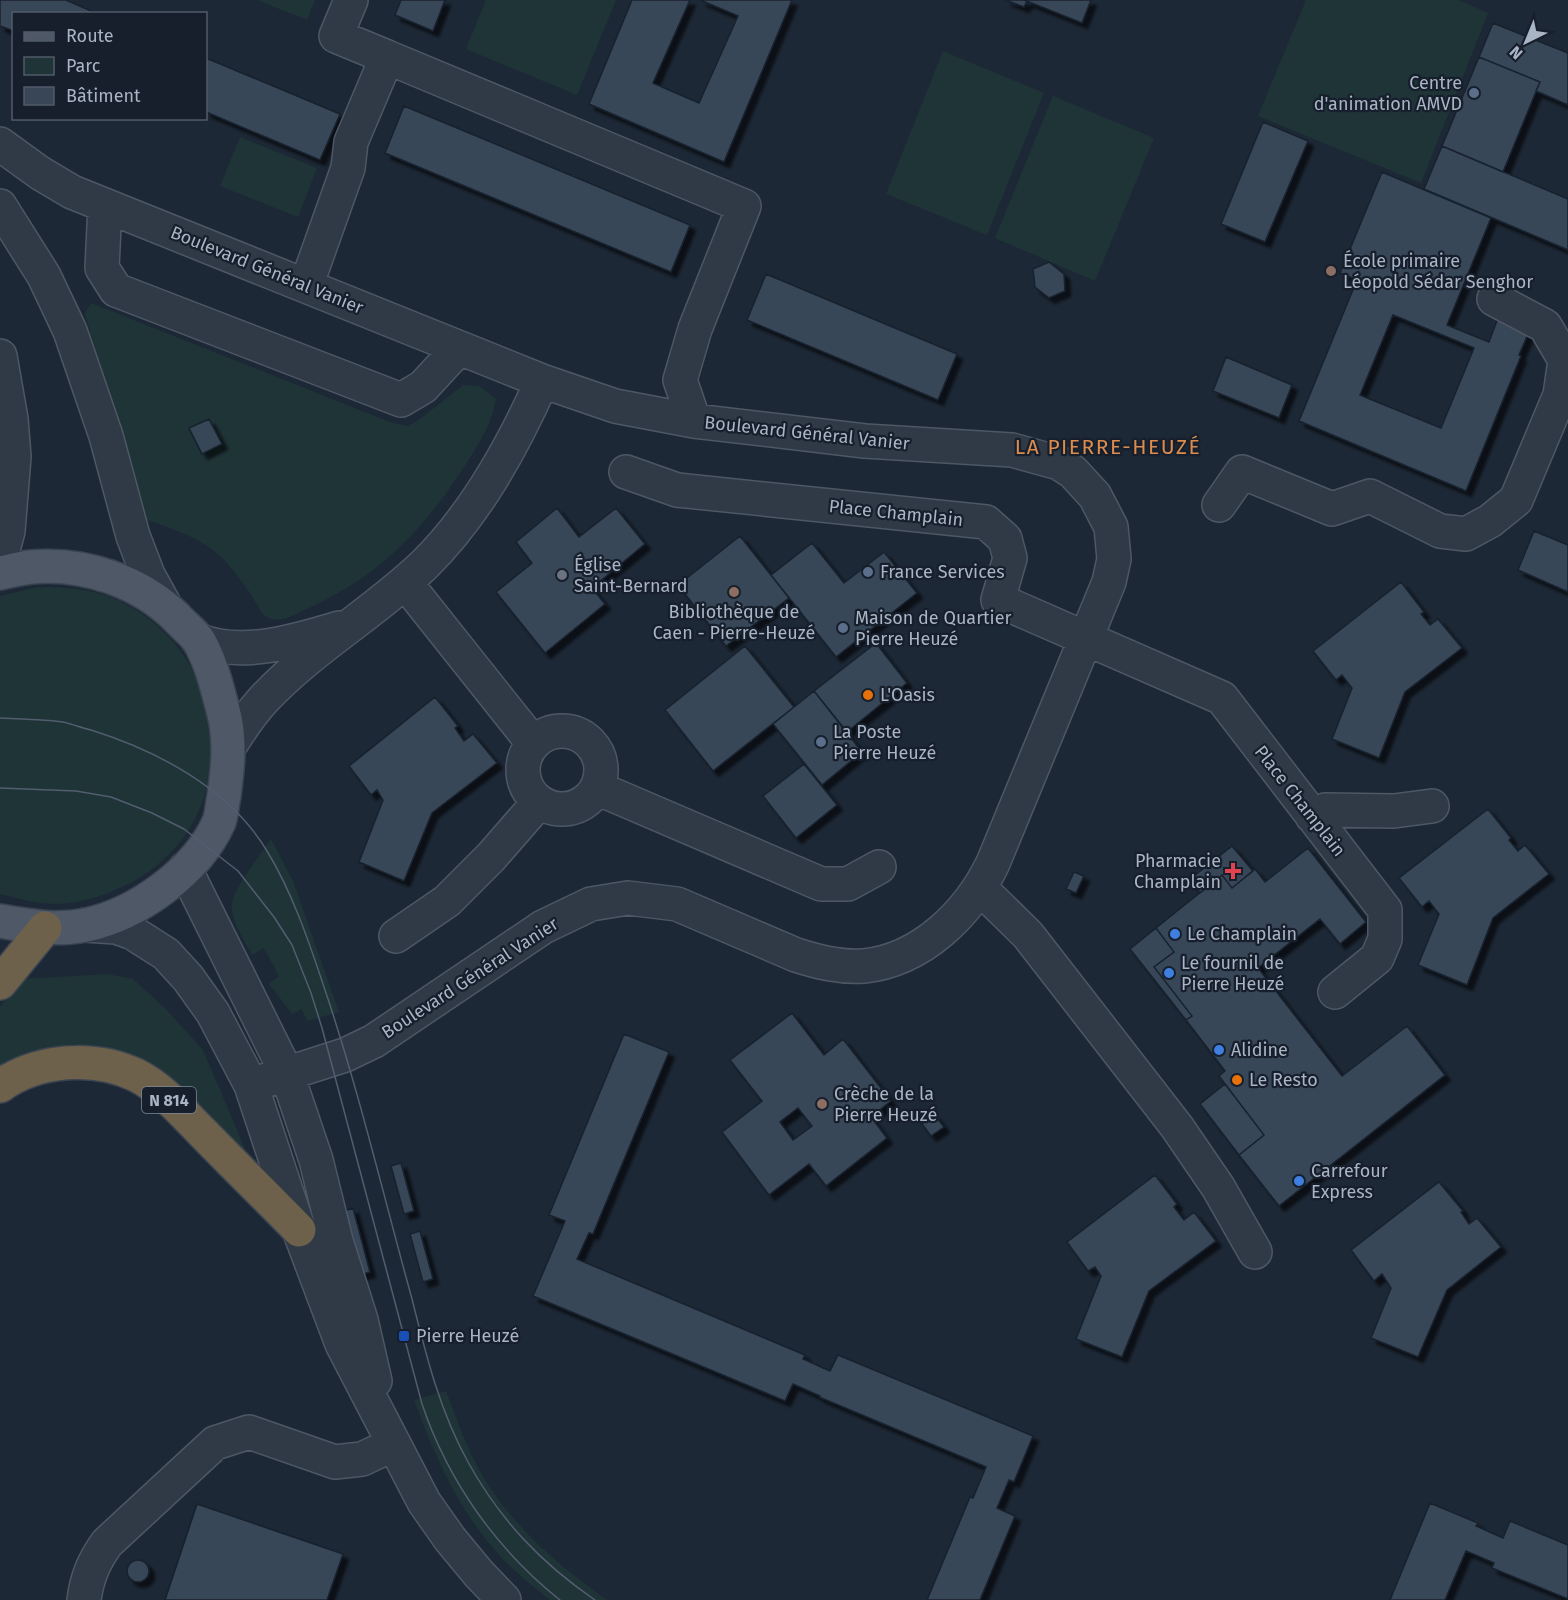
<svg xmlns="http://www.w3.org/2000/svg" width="1568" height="1600" viewBox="0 0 1568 1600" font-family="'Fira Sans',sans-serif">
  <defs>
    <filter id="shadow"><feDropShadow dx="5.5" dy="5.5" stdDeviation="1.5" flood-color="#0009"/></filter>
  </defs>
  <rect width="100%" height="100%" fill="#1d2836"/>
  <!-- green -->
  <path fill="#1f3437" d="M 257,0 L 315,0 L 307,20 Z
    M 486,0 L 616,0 L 577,95 L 466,49 Z
    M 1306,0 L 1459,0 L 1488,13 L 1421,183 L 1258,116 Z
    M 943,51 L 1044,93 L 987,235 L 886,194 Z
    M 1053,96 L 1154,138 L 1095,281 L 995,238 Z
    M 240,137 L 317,168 L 298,217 L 220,186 Z
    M 91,303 L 390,422 L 408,426 L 420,419 L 463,385 L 479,386 L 496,399 C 492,423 479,444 466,464 C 424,529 382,574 311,607 C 299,612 285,622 272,619 C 270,618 266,617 264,615 C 259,610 256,602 252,596 C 243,583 232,568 221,557 C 199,536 167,527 139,517 L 85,313 Z
    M 38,587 C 68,587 98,589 126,604 C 235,662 244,822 132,882 C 109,894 84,903 58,904 C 38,904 19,899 0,894 L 0,596 Z
    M 271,839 L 293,881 L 339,1012 L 307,1021 L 302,1009 L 292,1014 L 269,984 L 279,976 L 264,948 L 252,955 C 244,939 230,921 232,903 C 233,890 262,852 271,839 Z
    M 107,974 L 133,979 L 166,1009 L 203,1050 L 248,1156 L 131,1061 L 73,1044 L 23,1056 L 0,1071 L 0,1007 L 20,979 Z
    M 446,1391 C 454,1413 462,1435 472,1456 C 501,1516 553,1562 607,1600 L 550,1600 C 534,1587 516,1573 501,1557 C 459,1512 435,1457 414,1400 Z"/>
  <!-- building -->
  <path fill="#384658" stroke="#18212d" stroke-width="1.5" fill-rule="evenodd" filter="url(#shadow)" d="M 0,0 L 66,0 L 98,14 L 14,14 L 14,31 L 0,26 Z
    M 401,0 L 445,0 L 433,31 L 395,15 Z
    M 632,0 L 690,0 L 653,83 L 699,103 L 738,16 L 700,0 L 792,0 L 724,162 L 589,104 Z
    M 1005,0 L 1024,0 L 1027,1 L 1024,7 Z
    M 1024,0 L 1091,0 L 1082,23 Z
    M 1493,23 L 1568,53 L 1568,105 L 1536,91 L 1540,82 L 1479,57 Z
    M 1479,57 L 1540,82 L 1503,172 L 1442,146 Z
    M 206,58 L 340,114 L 320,160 L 206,112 Z
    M 404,106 L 690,225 L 671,272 L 385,153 Z
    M 1263,122 L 1308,141 L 1265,242 L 1221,224 Z
    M 1442,146 L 1568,199 L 1568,250 L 1424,189 Z
    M 1382,172 L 1491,218 L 1447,325 L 1489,342 L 1498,318 L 1529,332 L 1519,355 L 1521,356 L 1466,491 L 1299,421 L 1357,280 L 1340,273 ZM 1393,315 L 1474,348 L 1441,428 L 1360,395 Z
    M 1049,262 L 1064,274 L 1065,291 L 1049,298 L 1035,287 L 1033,269 Z
    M 766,274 L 957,354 L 938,400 L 747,320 Z
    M 1226,357 L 1292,385 L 1279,418 L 1213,391 Z
    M 209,419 L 222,444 L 202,454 L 189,428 Z
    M 557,508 L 579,537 L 616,508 L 645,544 L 592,588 L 605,604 L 545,653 L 496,592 L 532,563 L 516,542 Z
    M 1534,531 L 1568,545 L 1568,592 L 1518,570 Z
    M 740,536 L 789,598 L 726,646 L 678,585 Z
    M 812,543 L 844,583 L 884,552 L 917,593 L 836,657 L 771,575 Z
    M 1401,582 L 1424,612 L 1421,614 L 1430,625 L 1438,619 L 1462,648 L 1405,692 L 1379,758 L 1332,739 L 1352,688 L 1342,675 L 1336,680 L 1313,651 Z
    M 876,643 L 907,683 L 847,732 L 814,691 Z
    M 745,646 L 794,707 L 713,771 L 665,710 Z
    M 814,691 L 862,752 L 822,785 L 773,724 Z
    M 435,697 L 458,726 L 455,728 L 464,741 L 473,734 L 497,763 L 432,813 L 404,881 L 359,862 L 383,800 L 377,790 L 371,795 L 349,766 Z
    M 804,764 L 837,805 L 796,838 L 763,796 Z
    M 1488,809 L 1511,838 L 1509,840 L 1518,851 L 1525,845 L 1549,874 L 1493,918 L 1467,985 L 1418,965 L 1439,914 L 1429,901 L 1422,907 L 1399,878 Z
    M 1232,846 L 1253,871 L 1232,888 L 1222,875 L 1200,893 L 1189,880 Z
    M 1308,848 L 1366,922 L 1340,944 L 1320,919 L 1258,968 L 1342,1076 L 1407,1026 L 1445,1075 L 1279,1206 L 1239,1155 L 1264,1135 L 1219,1076 L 1225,1071 L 1186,1020 L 1192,1016 L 1154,967 L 1174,952 L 1156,928 L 1222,875 L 1232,888 L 1255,869 L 1265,882 Z
    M 1074,872 L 1084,876 L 1076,893 L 1066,889 Z
    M 1156,928 L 1174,952 L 1154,967 L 1192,1016 L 1186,1020 L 1130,949 Z
    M 792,1013 L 824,1055 L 843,1039 L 891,1101 L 871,1117 L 887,1138 L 826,1186 L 809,1164 L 769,1195 L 722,1132 L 762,1101 L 730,1060 ZM 798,1108 L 812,1126 L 793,1140 L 780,1122 Z
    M 624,1034 L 669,1052 L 593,1234 L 589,1233 L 577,1259 L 805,1355 L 803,1359 L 830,1371 L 838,1355 L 1033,1436 L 1014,1482 L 1009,1480 L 997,1508 L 1015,1516 L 980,1600 L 927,1600 L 970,1497 L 973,1498 L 986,1467 L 819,1397 L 820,1396 L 793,1384 L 785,1401 L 533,1296 L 565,1221 L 549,1215 Z
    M 1225,1084 L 1264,1135 L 1239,1155 L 1200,1104 Z
    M 934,1114 L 944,1127 L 931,1136 L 922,1124 Z
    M 401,1163 L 414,1211 L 404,1214 L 391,1166 Z
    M 1155,1175 L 1177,1204 L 1174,1207 L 1184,1220 L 1194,1212 L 1216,1241 L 1149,1291 L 1122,1357 L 1076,1339 L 1101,1276 L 1095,1267 L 1088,1271 L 1067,1242 Z
    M 1439,1182 L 1463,1211 L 1461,1212 L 1469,1224 L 1477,1218 L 1501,1247 L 1447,1290 L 1418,1357 L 1371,1338 L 1391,1288 L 1382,1274 L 1374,1281 L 1351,1250 Z
    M 353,1208 L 370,1272 L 359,1275 L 341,1212 Z
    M 420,1231 L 433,1279 L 423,1282 L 410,1234 Z
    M 1430,1503 L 1478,1523 L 1476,1526 L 1503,1538 L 1510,1521 L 1568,1545 L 1568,1599 L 1492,1568 L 1494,1563 L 1466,1551 L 1445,1600 L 1390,1600 Z
    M 197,1504 L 343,1554 L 327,1600 L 165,1600 Z
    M127 1571a11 11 0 1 1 22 0a11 11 0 1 1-22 0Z"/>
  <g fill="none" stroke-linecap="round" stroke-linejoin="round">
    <!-- minor casing -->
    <g stroke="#4d5765" stroke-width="36">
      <path id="minor" d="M 351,0 L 336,36 L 387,57
        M 0,144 L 40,173 L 72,192 L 542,381 L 615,406 L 694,421 L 865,441 L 1012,450 L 1059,463 L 1073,472 L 1095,496 L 1111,527 L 1114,559 L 1109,582 L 993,863 C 969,913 922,960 864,966 C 841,968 818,962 796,955 L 677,904 L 628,898 L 591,904 L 543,927 L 374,1041 L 345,1055 L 251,1085
        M 0,206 L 44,276 L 70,331 L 106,436 L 133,536 L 148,575 L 165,606
        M 105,206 L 102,268 L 116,290 L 401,400 L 423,387 L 459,348
        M 306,286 L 348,168 L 351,142 L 387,57 L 744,206 L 695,329 L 680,380 L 694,421
        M 0,356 L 11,419 L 14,457 L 8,531 L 0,561
        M 626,472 L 677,490 L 986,522 L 1005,539 L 1010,558 L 998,600 L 1222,698 L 1385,910 L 1385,939 L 1377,958 L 1335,992
        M 1219,505 L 1242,472 L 1332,509 L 1370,496 L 1440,531 L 1466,534 L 1490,521 L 1516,500 L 1560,395 L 1565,360 L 1545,326 L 1494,299
        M 405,582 L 533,743
        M 198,640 C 241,658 296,641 339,628
        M523 770a39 39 0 1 1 78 0a39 39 0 1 1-78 0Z
        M 229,747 C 239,731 250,714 264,699 C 312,648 374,613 424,565 C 476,514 513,446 542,381
        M 597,788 L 821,884 L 848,884 L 879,867
        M 1312,816 L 1325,810 L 1394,811 L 1432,806
        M 185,869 L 287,1074 L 316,1160 L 336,1241 L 361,1320 L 375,1381
        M 980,888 L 1028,935 L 1177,1127 L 1218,1187 L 1255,1252
        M 85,925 L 116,927 L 133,933 L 166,954 L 188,978 L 213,1013 L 251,1085 L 299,1230 L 342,1344 L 424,1502 L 450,1539 L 479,1574 L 504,1600
        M 396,936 L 447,901 L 491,857 L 539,802
        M 84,1600 C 87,1577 94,1561 107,1543 L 215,1443 L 249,1432 L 335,1462 L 362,1459 L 394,1444"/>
    </g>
    <!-- major casing -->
    <g stroke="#394350" stroke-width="36">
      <path id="major" d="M 0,573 C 10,571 21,568 31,567 C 83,562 140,581 177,618 C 184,626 194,633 199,641 C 211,662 217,687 223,710 C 231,739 228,766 224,796 C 222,804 222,814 219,822 C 197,871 138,914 86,925 C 58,931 28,926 0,921"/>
    </g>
    <!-- highway casing -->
    <g stroke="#3b4451" stroke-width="36">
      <path id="highway" d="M 0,983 L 45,928
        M 0,1086 C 38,1059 94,1055 136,1075 C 162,1088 182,1112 202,1132 C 234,1165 267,1197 299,1230"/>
    </g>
    <!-- minor -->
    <use href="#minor" stroke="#303a47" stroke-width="33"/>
    <!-- major -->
    <use href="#major" stroke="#4e5867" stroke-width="33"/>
    <!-- highway -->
    <use href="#highway" stroke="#6e614c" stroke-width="33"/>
    <!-- tram -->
    <path stroke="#525d6f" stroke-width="1.5" d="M 0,718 C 21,719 43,719 63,722 C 72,724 82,728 91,730 C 158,751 230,789 267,851 C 292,892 308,939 323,984 C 358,1087 383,1194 412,1299 C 426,1355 440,1412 468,1462 C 500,1520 541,1563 595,1600
      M 0,788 L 76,791 L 111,797 L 152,813 L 184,829 L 238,871 L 274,917 L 292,945 L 311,993 L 322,1028 L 422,1404 C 448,1481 496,1549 560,1600"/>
  </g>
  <!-- markers -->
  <g fill="#5c6f8a" stroke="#161f2b" stroke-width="2">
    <circle cx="1474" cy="93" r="6"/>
    <circle cx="868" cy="572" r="6"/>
    <circle cx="843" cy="628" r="6"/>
    <circle cx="821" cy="742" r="6"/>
  </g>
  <g fill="#8d6e63" stroke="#161f2b" stroke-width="2">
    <circle cx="1331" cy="271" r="6"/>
    <circle cx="734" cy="592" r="6"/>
    <circle cx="822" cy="1104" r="6"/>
  </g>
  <circle fill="#6b7280" stroke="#161f2b" stroke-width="2" cx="562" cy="575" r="6"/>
  <g fill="#e8710a" stroke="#161f2b" stroke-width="2">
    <circle cx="868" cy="695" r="6"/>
    <circle cx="1237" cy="1080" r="6"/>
  </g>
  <path fill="#e0444e" stroke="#161f2b" stroke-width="2" d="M1230 862h6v6h6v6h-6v6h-6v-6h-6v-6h6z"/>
  <g fill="#3f7fe0" stroke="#161f2b" stroke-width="2">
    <circle cx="1175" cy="934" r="6"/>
    <circle cx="1169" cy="973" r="6"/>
    <circle cx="1219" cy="1050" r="6"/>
    <circle cx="1299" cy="1181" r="6"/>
  </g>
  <rect fill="#1a4fb4" stroke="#161f2b" stroke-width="2" x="398" y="1330" width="12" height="12" rx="3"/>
  <g text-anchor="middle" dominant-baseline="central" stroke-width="4.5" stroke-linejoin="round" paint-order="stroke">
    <!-- shield labels -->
    <rect fill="#161f2b" stroke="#7d8797" stroke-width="1.5" x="142" y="1087" width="54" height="26" rx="4.5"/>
    <g font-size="16" font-weight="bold" fill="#a9b4c5">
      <text x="169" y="1100">N 814</text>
    </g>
    <!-- poi labels -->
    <g font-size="18" fill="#a9b4c5" stroke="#161f2b" text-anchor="start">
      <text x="1462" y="83" text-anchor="end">Centre<tspan x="1462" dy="21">d'animation AMVD</tspan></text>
      <text x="1343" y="261">École primaire<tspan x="1343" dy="21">Léopold Sédar Senghor</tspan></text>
      <text x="574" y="565">Église<tspan x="574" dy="21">Saint-Bernard</tspan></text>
      <text x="880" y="572">France Services</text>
      <text x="734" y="612" text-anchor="middle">Bibliothèque de<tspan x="734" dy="21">Caen - Pierre-Heuzé</tspan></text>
      <text x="855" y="618">Maison de Quartier<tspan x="855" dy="21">Pierre Heuzé</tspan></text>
      <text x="880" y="695">L'Oasis</text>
      <text x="833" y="732">La Poste<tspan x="833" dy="21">Pierre Heuzé</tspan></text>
      <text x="1221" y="861" text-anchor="end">Pharmacie<tspan x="1221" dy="21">Champlain</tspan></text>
      <text x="1187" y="934">Le Champlain</text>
      <text x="1181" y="963">Le fournil de<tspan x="1181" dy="21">Pierre Heuzé</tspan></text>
      <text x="1231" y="1050">Alidine</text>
      <text x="1249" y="1080">Le Resto</text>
      <text x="834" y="1094">Crèche de la<tspan x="834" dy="21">Pierre Heuzé</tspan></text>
      <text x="1311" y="1171">Carrefour<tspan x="1311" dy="21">Express</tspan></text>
      <text x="416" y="1336">Pierre Heuzé</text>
    </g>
    <!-- street labels -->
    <g font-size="18" fill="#a9b4c5" stroke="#161f2b">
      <text transform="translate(267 270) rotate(22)">Boulevard Général Vanier</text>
      <text transform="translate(807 433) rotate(6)">Boulevard Général Vanier</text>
      <text transform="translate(896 513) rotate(6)">Place Champlain</text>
      <text transform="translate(1300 801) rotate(52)">Place Champlain</text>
      <text transform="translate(470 978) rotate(-33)">Boulevard Général Vanier</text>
    </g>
    <!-- quarter labels -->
    <g font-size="21" letter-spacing="1.5" fill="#db8c4e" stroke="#161f2b">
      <text x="1108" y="447">LA PIERRE-HEUZÉ</text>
    </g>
  </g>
  <!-- legend -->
  <rect x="12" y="12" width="195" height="108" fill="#161f2b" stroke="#515b69" stroke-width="1.5"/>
  <rect x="24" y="32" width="30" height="9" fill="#4e5867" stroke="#515b69" stroke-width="1.5"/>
  <text x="66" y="42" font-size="18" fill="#a9b4c5">Route</text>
  <rect x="24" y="57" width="30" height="18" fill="#1f3437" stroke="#515b69" stroke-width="1.5"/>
  <text x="66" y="72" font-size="18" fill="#a9b4c5">Parc</text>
  <rect x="24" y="87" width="30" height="18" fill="#384658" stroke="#515b69" stroke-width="1.5"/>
  <text x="66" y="102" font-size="18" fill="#a9b4c5">Bâtiment</text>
  <!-- north arrow -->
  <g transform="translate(1526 42) rotate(223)" stroke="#161f2b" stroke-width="4.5" paint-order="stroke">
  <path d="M0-4.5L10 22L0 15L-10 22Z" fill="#a9b4c5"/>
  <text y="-9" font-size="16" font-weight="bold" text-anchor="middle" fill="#a9b4c5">N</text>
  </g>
</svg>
